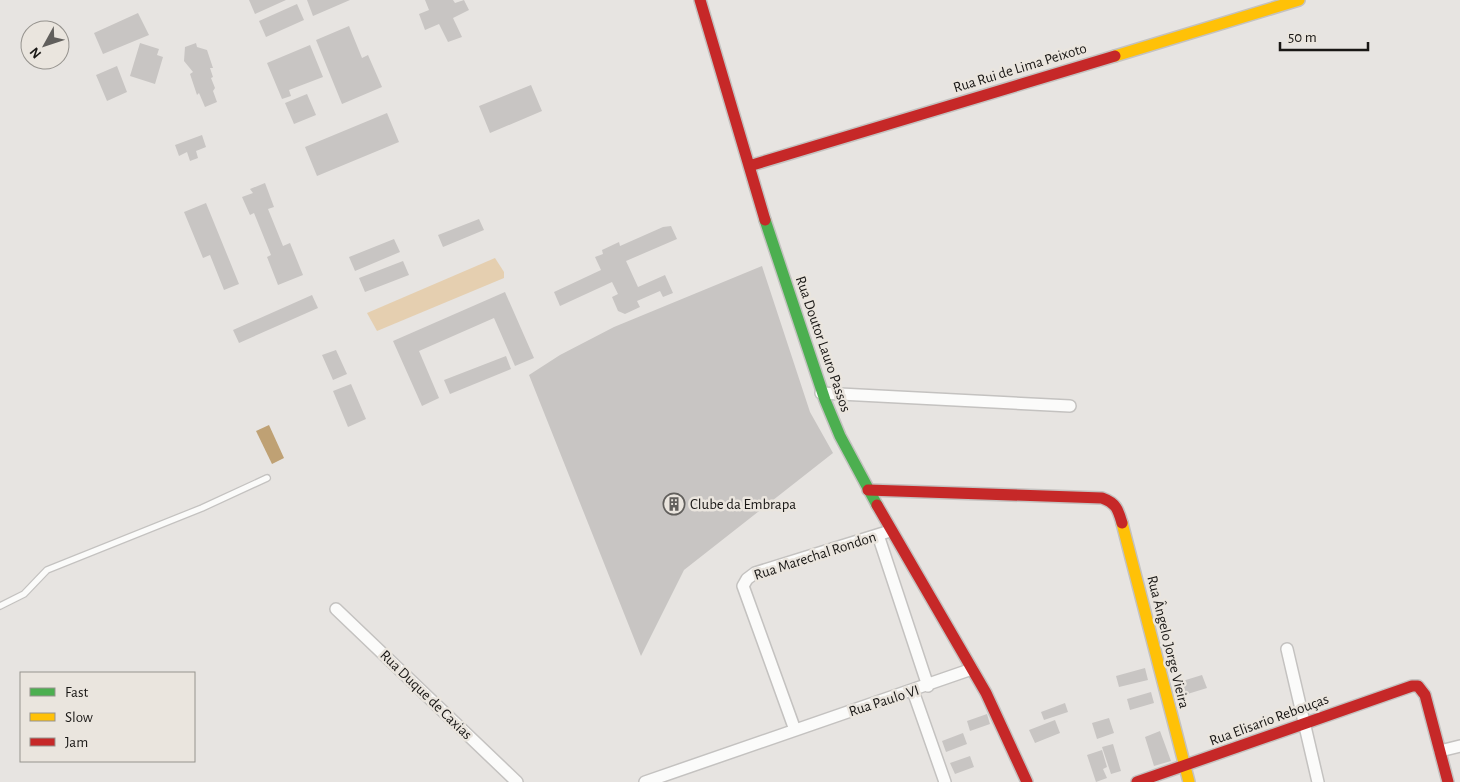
<svg xmlns="http://www.w3.org/2000/svg" width="1460" height="782" viewBox="0 0 1460 782" font-family="'Alegreya Sans',sans-serif">
  <rect width="100%" height="100%" fill="#e7e4e1"/>
  <!-- green -->
  <path fill="#e5cfb0" d="M 495,258 L 504,272 L 504,278 L 377,331 L 367,313 Z"/>
  <!-- water -->
  <path fill="#bfa174" d="M 269,425 L 284,458 L 272,464 L 256,431 Z"/>
  <!-- building -->
  <path fill="#c8c5c3" d="M 249,0 L 286,0 L 255,14 Z
    M 307,0 L 350,0 L 313,16 Z
    M 425,0 L 453,0 L 455,3 L 464,0 L 469,10 L 453,18 L 462,37 L 448,42 L 439,24 L 425,30 L 419,14 L 429,10 Z
    M 297,4 L 304,20 L 266,37 L 259,21 Z
    M 138,13 L 149,35 L 103,54 L 94,33 Z
    M 349,26 L 362,58 L 368,55 L 382,87 L 342,104 L 316,40 Z
    M 140,43 L 159,49 L 157,55 L 163,57 L 155,84 L 130,76 Z
    M 196,43 L 197,47 L 207,50 L 213,68 L 210,68 L 213,77 L 211,78 L 215,88 L 213,91 L 217,102 L 205,107 L 199,93 L 197,95 L 190,74 L 193,72 L 184,61 L 185,47 Z
    M 310,45 L 323,77 L 289,90 L 291,96 L 282,99 L 267,63 Z
    M 117,66 L 127,92 L 107,101 L 96,75 Z
    M 531,85 L 542,111 L 490,133 L 479,106 Z
    M 307,94 L 316,115 L 294,124 L 285,103 Z
    M 387,113 L 399,142 L 317,176 L 305,147 Z
    M 202,135 L 206,147 L 196,151 L 198,158 L 190,161 L 187,152 L 179,156 L 175,145 Z
    M 265,183 L 274,207 L 268,209 L 283,246 L 290,243 L 303,275 L 278,285 L 267,257 L 271,255 L 254,213 L 250,215 L 242,197 L 253,193 L 250,189 Z
    M 206,203 L 239,284 L 224,290 L 210,255 L 203,258 L 184,212 Z
    M 479,219 L 484,230 L 443,247 L 438,235 Z
    M 671,226 L 677,239 L 626,261 L 638,287 L 665,275 L 673,293 L 663,297 L 660,291 L 637,301 L 640,307 L 625,314 L 618,311 L 612,297 L 618,294 L 612,282 L 560,306 L 554,292 L 601,270 L 595,257 L 603,254 L 602,250 L 619,242 L 620,246 L 663,227 Z
    M 394,239 L 400,252 L 355,271 L 349,257 Z
    M 403,261 L 409,275 L 365,292 L 359,278 Z
    M 762,266 L 810,412 L 833,453 L 684,570 L 641,656 L 529,375 L 560,355 L 614,327 Z
    M 505,292 L 534,358 L 515,366 L 494,318 L 419,351 L 439,398 L 422,406 L 393,341 Z
    M 312,295 L 318,308 L 239,343 L 233,330 Z
    M 336,350 L 347,374 L 333,380 L 322,355 Z
    M 506,356 L 511,369 L 450,394 L 444,380 Z
    M 351,384 L 366,419 L 348,427 L 333,391 Z
    M 1145,668 L 1148,680 L 1119,687 L 1116,676 Z
    M 1202,675 L 1207,688 L 1181,696 L 1176,683 Z
    M 1151,692 L 1154,703 L 1130,710 L 1127,699 Z
    M 1065,703 L 1068,712 L 1044,720 L 1041,712 Z
    M 987,714 L 990,724 L 970,731 L 967,721 Z
    M 1109,718 L 1114,733 L 1097,739 L 1092,723 Z
    M 1055,720 L 1060,733 L 1035,743 L 1029,730 Z
    M 1160,731 L 1171,761 L 1154,766 L 1145,737 Z
    M 963,733 L 967,744 L 946,752 L 942,741 Z
    M 1113,744 L 1121,771 L 1111,774 L 1102,747 Z
    M 1102,750 L 1107,767 L 1103,769 L 1107,778 L 1096,782 L 1087,755 Z
    M 970,756 L 974,767 L 955,774 L 950,763 Z"/>
  <g fill="none" stroke-linecap="round" stroke-linejoin="round">
    <!-- lane casing -->
    <g stroke="#c4c2c0" stroke-width="8">
      <path id="lane" d="M 0,606 L 24,594 L 47,570 L 202,508 L 267,478"/>
    </g>
    <!-- street casing -->
    <g stroke="#c4c2c0" stroke-width="14">
      <path id="street" d="M 821,393 L 1070,406
        M 878,535 L 928,686
        M 336,609 L 517,782
        M 1287,649 L 1318,782
        M 913,691 L 945,782
        M 795,730 L 743,586 L 747,579 L 755,573 L 890,531
        M 1440,751 L 1460,746
        M 645,782 L 972,669"/>
    </g>
    <!-- fast casing -->
    <g stroke="#c4c2c0" stroke-width="14">
      <path id="fast" d="M 765,220 L 825,400 L 840,436 L 877,505"/>
    </g>
    <!-- slow casing -->
    <g stroke="#c4c2c0" stroke-width="14">
      <path id="slow" d="M 1115,56 L 1299,0
        M 1122,523 L 1189,782"/>
    </g>
    <!-- jam casing -->
    <g stroke="#c4c2c0" stroke-width="14">
      <path id="jam" d="M 700,0 L 765,220
        M 749,166 L 1115,56
        M 868,490 L 1102,498 C 1116,503 1118,509 1122,523
        M 877,505 L 986,693 L 1027,782
        M 1137,782 L 1412,686 L 1418,686 L 1425,695 L 1448,782"/>
    </g>
    <!-- lane -->
    <use href="#lane" stroke="#fbfbfa" stroke-width="5.5"/>
    <!-- street -->
    <use href="#street" stroke="#fbfbfa" stroke-width="11"/>
    <!-- fast -->
    <use href="#fast" stroke="#4caf50" stroke-width="11"/>
    <!-- slow -->
    <use href="#slow" stroke="#ffc107" stroke-width="11"/>
    <!-- jam -->
    <use href="#jam" stroke="#c62828" stroke-width="11"/>
  </g>
  <!-- icons -->
  <defs>
    <g id="building-ring" transform="scale(1.125)"><circle r="9.5" fill="#eae5de" stroke="#615f5c" stroke-width="1.5"/><path d="M-4-6H4V6H1V3H-1V6H-4ZM-2.5-4.3h1.7v1.8h-1.7ZM.8-4.3h1.7v1.8H.8ZM-2.5-1h1.7V.8h-1.7ZM.8-1h1.7V.8H.8Z" fill="#615f5c"/></g>
  </defs>
  <g fill-rule="evenodd">
    <use href="#building-ring" x="674" y="504"/>
  </g>
  <g text-anchor="middle" dominant-baseline="central" stroke-width="5" stroke-linejoin="round" paint-order="stroke">
    <!-- street labels -->
    <g font-size="15" fill="#191715" stroke="#eae5de">
      <text transform="translate(1020 68) rotate(-17)">Rua Rui de Lima Peixoto</text>
      <text transform="translate(823 344) rotate(71)">Rua Doutor Lauro Passos</text>
      <text transform="translate(815 556) rotate(-18)">Rua Marechal Rondon</text>
      <text transform="translate(1168 642) rotate(76)">Rua Ângelo Jorge Vieira</text>
      <text transform="translate(426 695) rotate(44)">Rua Duque de Caxias</text>
      <text transform="translate(884 701) rotate(-18)">Rua Paulo VI</text>
      <text transform="translate(1269 720) rotate(-20)">Rua Elisario Rebouças</text>
    </g>
    <!-- poi labels -->
    <g font-size="15" fill="#191715" stroke="#eae5de" text-anchor="start">
      <text x="690" y="504">Clube da Embrapa</text>
    </g>
  </g>
  <!-- legend -->
  <rect x="20" y="672" width="175" height="90" fill="#eae5de" stroke="#96938e"/>
  <rect x="30" y="688" width="25" height="8" fill="#4caf50" stroke="#96938e"/>
  <text x="65" y="697" font-size="15" fill="#191715">Fast</text>
  <rect x="30" y="713" width="25" height="8" fill="#ffc107" stroke="#96938e"/>
  <text x="65" y="722" font-size="15" fill="#191715">Slow</text>
  <rect x="30" y="738" width="25" height="8" fill="#c62828" stroke="#96938e"/>
  <text x="65" y="747" font-size="15" fill="#191715">Jam</text>
  <!-- north arrow -->
  <g transform="translate(45 45) rotate(230)"><circle r="24" fill="#eae5de" stroke="#96938e"/>
  <path d="M0-4L9 19L0 12L-9 19Z" fill="#615f5c"/>
  <text y="-8" font-size="14" font-weight="bold" text-anchor="middle" fill="#191715">N</text>
  </g>
  <!-- scale -->
  <path d="M1280 42v8h88v-8" fill="none" stroke="#191715" stroke-width="2.5"/>
  <text x="1288" y="42" font-size="15" fill="#191715" stroke="#eae5de" stroke-width="4" paint-order="stroke">50 m</text>
</svg>
